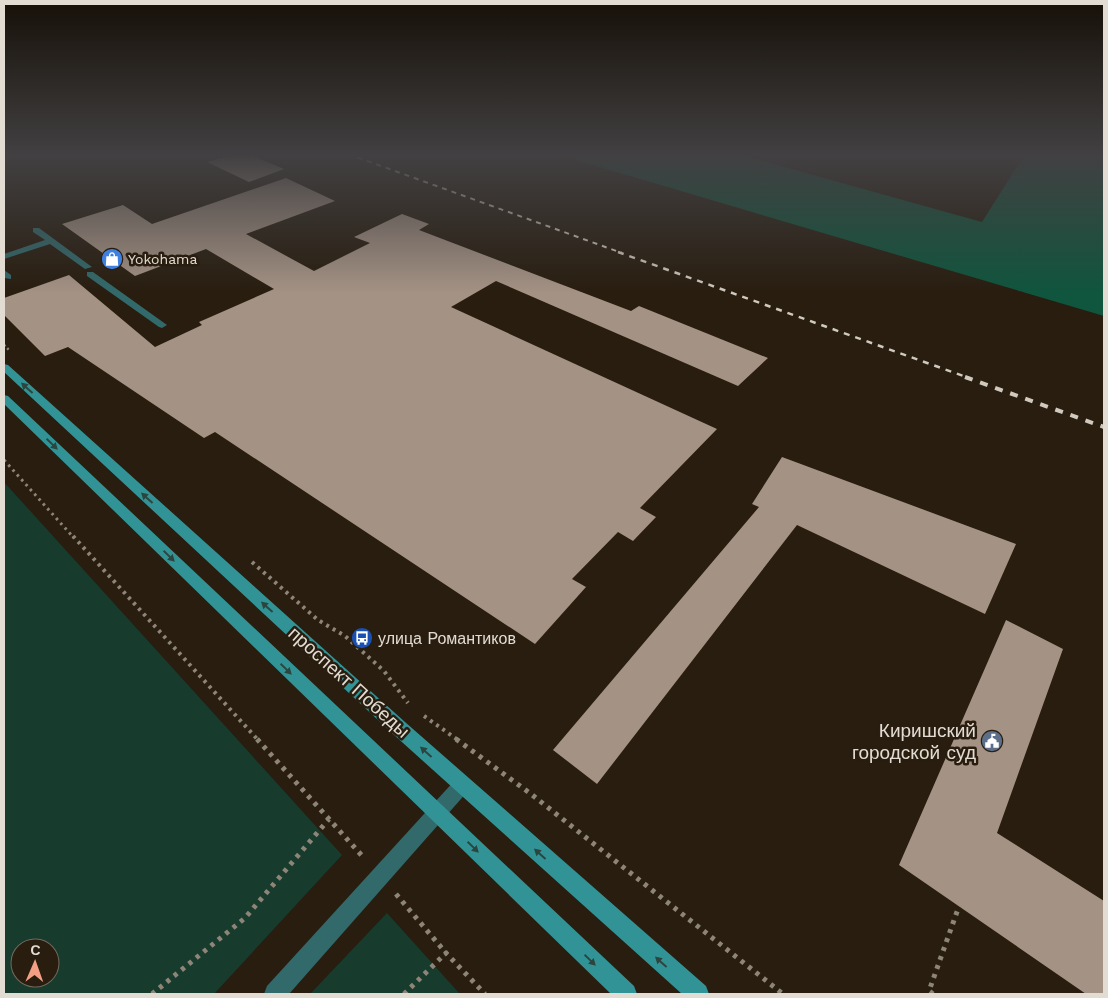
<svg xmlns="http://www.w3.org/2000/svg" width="1108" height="998" viewBox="0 0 1108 998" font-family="'Work Sans',sans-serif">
  <rect width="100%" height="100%" fill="#281d0f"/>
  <!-- green -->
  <path fill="#173b2c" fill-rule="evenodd" d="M 4,482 L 342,855 L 214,994 L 4,994 ZM 20,948 L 50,948 L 50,978 L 20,978 Z
    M 387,913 L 460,994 L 310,994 Z"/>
  <!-- forest -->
  <path fill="#10553d" d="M 556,154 L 738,154 L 982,222 L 1025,154 L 1104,154 L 1104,316 Z"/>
  <!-- building -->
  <path fill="#a49284" d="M 235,154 L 248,154 L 284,169 L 249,182 L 207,162 Z
    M 286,178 L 335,201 L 246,234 L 314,271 L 370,243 L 354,237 L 402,214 L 429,224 L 419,230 L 631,311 L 639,306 L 768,358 L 738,386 L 496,281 L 451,307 L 717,429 L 640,508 L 656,517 L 633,541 L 618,532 L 572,579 L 586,587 L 535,644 L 215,432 L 204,438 L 68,347 L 45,356 L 4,315 L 4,298 L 69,275 L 155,347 L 202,325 L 199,322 L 274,289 L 206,249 L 135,276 L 62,224 L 123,205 L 152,224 Z
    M 782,457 L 1016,544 L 985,614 L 797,525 L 597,784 L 553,750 L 759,507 L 752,504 Z
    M 1006,620 L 1063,649 L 997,833 L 1104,901 L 1104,994 L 1086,994 L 899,865 Z"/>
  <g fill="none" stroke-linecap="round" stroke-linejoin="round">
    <!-- path-far3 -->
    <path stroke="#8e8579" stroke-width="2.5" stroke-dasharray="2 2.5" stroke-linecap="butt" d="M 4,345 L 10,351"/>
    <!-- path-far2 -->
    <path stroke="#8e8579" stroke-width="3" stroke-dasharray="2.5 4" stroke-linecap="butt" d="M 4,460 L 74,538"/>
    <!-- path-far1 -->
    <path stroke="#8e8579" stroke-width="4" stroke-dasharray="3 4.5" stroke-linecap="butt" d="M 73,536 L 258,740
      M 252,562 L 318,620 L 345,636 L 384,671 L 408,703
      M 424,716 L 458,740"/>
    <!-- path -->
    <path stroke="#8e8579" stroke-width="5" stroke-dasharray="4 5.5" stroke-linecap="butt" d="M 257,739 L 364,858
      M 456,739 L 531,794 L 783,994
      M 396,894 L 446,953
      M 152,994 L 245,918 L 329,819
      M 404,994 L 446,953 L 485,994
      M 933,994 L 929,991 L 959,906"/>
    <!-- service -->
    <path fill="#32696b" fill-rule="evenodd" d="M 33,228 L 39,228 L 92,267 L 85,269 L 50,244 L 4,259 L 4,254 L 45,240 L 33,232 Z
      M 4,270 L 11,275 L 11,279 L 4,278 Z
      M 87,272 L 93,272 L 167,325 L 162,328 L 159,327 L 87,276 Z"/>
    <!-- minor -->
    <path fill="#32696b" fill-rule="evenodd" d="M 462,776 L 468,779 L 471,785 L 468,791 L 289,994 L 264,994 L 267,986 L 456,779 Z"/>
    <!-- secondary -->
    <path fill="#329397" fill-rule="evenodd" d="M 4,364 L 8,365 L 405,722 L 706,986 L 709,994 L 682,994 L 393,734 L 4,372 Z
      M 4,395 L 8,396 L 634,986 L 637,994 L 611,994 L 4,404 Z"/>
    <!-- rail-far2 -->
    <path stroke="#d0c9be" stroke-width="2" stroke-dasharray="5 5" stroke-linecap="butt" d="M 348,154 L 622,253"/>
    <!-- rail-far1 -->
    <path stroke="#d0c9be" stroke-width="2.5" stroke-dasharray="6 6" stroke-linecap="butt" d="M 618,252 L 969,378"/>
    <!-- rail -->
    <path stroke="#d0c9be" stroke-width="4" stroke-dasharray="8 8" stroke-linecap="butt" d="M 965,377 L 1104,427"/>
  </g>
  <!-- one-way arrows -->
  <defs><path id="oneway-solid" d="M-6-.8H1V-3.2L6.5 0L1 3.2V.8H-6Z" transform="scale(1.25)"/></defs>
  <g fill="#2c463f">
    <use href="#oneway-solid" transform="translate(27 388) rotate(-138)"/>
    <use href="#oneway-solid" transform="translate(52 444) rotate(44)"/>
    <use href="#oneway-solid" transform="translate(147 498) rotate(-138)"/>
    <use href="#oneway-solid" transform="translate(169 556) rotate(44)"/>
    <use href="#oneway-solid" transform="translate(267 607) rotate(-138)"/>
    <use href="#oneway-solid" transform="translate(286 669) rotate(44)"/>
    <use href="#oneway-solid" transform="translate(426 752) rotate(-138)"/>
    <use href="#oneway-solid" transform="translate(473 847) rotate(44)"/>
    <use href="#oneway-solid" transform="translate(540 854) rotate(-138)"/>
    <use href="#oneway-solid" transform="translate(590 960) rotate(44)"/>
    <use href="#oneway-solid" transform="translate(661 962) rotate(-138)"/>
  </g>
  <!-- sky -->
  <linearGradient id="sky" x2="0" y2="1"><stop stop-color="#161008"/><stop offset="0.53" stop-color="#424042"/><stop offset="1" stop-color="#424042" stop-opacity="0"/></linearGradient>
  <rect width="1108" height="293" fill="url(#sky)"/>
  <!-- icons -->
  <defs>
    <g id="shop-disc" transform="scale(1.125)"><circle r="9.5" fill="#3f7fe0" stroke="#281d0f"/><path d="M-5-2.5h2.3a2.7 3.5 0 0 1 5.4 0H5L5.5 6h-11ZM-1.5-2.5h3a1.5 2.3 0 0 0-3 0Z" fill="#fff"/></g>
    <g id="bus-disc" transform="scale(1.125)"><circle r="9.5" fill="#1a4fb4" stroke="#281d0f"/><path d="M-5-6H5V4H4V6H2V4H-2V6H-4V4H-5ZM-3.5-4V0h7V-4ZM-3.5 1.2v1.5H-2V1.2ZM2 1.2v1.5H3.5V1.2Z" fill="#fff"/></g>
    <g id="civic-disc" transform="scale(1.125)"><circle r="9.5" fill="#5c6f8a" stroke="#281d0f"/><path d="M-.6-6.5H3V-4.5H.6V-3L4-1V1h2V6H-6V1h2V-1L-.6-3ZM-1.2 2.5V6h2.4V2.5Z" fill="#fff"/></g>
  </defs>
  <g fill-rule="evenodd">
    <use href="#shop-disc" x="112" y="259"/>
    <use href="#bus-disc" x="362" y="638"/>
    <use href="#civic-disc" x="992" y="741"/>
  </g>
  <g text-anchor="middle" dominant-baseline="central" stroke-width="5" stroke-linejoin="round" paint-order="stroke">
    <!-- far-poi labels -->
    <g font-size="14" fill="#e3dcd2" stroke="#281d0f" text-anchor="start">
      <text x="128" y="259">Yokohama</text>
    </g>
    <!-- poi labels -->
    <g font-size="16" fill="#e3dcd2" stroke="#281d0f" text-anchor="start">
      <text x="378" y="638">улица Романтиков</text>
    </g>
    <!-- near-street labels -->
    <g font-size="19" fill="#e3dcd2" stroke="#281d0f">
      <text transform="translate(349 682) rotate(42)">проспект Победы</text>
    </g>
    <!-- near-poi labels -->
    <g font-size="19" fill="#e3dcd2" stroke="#281d0f" text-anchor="end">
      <text x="976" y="730">Киришский<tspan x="976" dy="22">городской суд</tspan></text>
    </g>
  </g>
  <!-- border -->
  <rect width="1108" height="998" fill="none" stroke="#e3dcd2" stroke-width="10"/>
  <!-- north arrow -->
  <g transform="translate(35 963) rotate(2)"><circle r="24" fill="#281d0f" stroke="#73695d"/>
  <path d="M0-4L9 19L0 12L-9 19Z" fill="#f39f83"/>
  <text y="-8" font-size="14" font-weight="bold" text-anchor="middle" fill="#e3dcd2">С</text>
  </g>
</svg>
